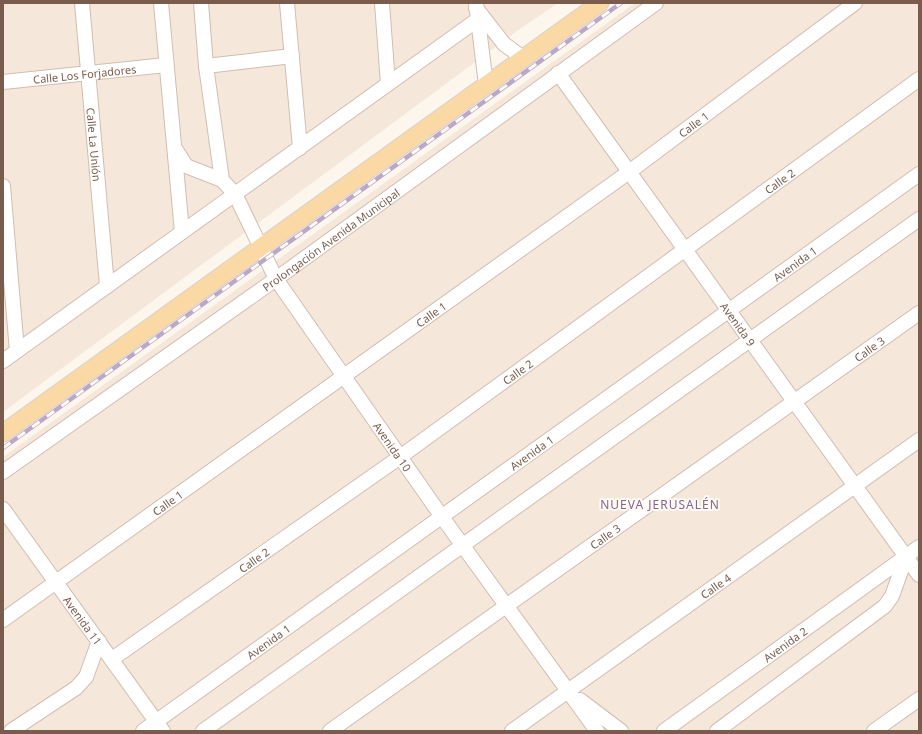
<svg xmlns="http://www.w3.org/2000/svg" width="922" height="734" viewBox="0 0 922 734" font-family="'Noto Sans',sans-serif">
  <rect width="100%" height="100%" fill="#fdf6ec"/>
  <!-- residential -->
  <path fill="#f5e8da" d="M 3,3 L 558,3 L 517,31 L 3,412 Z
    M 635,3 L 919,3 L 919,731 L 3,731 L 3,457 Z"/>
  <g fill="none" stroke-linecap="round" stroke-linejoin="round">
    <!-- minor casing -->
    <g stroke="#d1beb0" stroke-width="16">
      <g id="minor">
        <path id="s1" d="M 82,3 L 107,286"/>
        <path d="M 161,3 L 182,232"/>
        <path id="s2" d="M 201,3 L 206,66 L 222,180 L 235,194 L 276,279 L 442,517 L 597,731"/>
        <path d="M 287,3 L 300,148"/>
        <path d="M 382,3 L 388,84"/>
        <path d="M 476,3 L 486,85"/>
        <path d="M 476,8 L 504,44 L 523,58"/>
        <path d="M 206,66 L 292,56"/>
        <path id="s3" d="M 558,73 L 919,575"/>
        <path id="s4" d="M 3,82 L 166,65"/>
        <path d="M 176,150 L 186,166 L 222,180"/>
        <path d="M 3,186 L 17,351"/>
        <path d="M 3,361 L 477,20"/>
        <path id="s5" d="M 3,472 L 276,279 L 656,3"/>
        <path id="s6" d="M 3,509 L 163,731"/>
        <path id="s7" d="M 3,620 L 629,172 L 855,3"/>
        <path id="s8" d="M 112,659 L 400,457 L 919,79"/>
        <path d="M 580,700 L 621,731"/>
        <path d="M 11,731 L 76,688 L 86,677 L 99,641"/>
        <path id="s9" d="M 143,731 L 919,174"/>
        <path d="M 203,731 L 919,219"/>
        <path id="s10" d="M 330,731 L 919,313"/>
        <path id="s11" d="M 512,731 L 919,440"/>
        <path id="s12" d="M 664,731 L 919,547"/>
        <path d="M 717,731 L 885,606 L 892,596 L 906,557"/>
        <path d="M 874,731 L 919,699"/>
      </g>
    </g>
    <!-- major casing -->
    <g stroke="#dad1cd" stroke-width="19">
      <path id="major" d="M 3,433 L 600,3"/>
    </g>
    <!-- minor -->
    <use href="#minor" stroke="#fff" stroke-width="14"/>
    <!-- major -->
    <use href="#major" stroke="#fbd9a5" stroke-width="17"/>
    <!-- rail casing -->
    <g stroke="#b9a8c9" stroke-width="4.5">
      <path id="rail" d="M 3,448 L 621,3"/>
    </g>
    <!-- rail -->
    <use href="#rail" stroke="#fffaf3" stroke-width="3" stroke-dasharray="9" stroke-linecap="butt"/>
  </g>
  <g text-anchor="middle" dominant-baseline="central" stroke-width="4" stroke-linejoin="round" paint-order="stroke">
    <!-- street labels -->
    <g font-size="11" fill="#7a5c4d" stroke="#fffaf3">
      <text stroke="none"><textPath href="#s4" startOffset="82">Calle Los Forjadores</textPath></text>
      <text stroke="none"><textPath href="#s7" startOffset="850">Calle 1</textPath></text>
      <text stroke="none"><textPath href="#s1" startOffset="142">Calle La Unión</textPath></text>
      <text stroke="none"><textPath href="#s8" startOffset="821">Calle 2</textPath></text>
      <text stroke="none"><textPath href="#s5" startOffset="402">Prolongación Avenida Municipal</textPath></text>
      <text stroke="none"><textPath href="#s9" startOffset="802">Avenida 1</textPath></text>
      <text stroke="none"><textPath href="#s7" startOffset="526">Calle 1</textPath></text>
      <text stroke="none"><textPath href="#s3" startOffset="309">Avenida 9</textPath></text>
      <text stroke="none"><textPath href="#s10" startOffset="661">Calle 3</textPath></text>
      <text stroke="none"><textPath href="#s8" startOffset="497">Calle 2</textPath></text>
      <text stroke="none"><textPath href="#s2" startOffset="496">Avenida 10</textPath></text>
      <text stroke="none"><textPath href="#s9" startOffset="478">Avenida 1</textPath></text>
      <text stroke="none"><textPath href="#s7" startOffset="202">Calle 1</textPath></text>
      <text stroke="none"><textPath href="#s10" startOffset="337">Calle 3</textPath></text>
      <text stroke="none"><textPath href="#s8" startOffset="173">Calle 2</textPath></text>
      <text stroke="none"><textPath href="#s11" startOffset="250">Calle 4</textPath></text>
      <text stroke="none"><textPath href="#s6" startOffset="137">Avenida 11</textPath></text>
      <text stroke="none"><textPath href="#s9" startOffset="154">Avenida 1</textPath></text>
      <text stroke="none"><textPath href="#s12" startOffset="149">Avenida 2</textPath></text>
    </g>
    <!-- neighbourhood labels -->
    <g font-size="12" letter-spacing="1" fill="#846695" stroke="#fffaf3">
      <text x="660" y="504">NUEVA JERUSALÉN</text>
    </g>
  </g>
  <!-- border -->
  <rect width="922" height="734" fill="none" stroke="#7a5c4d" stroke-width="8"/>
</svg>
